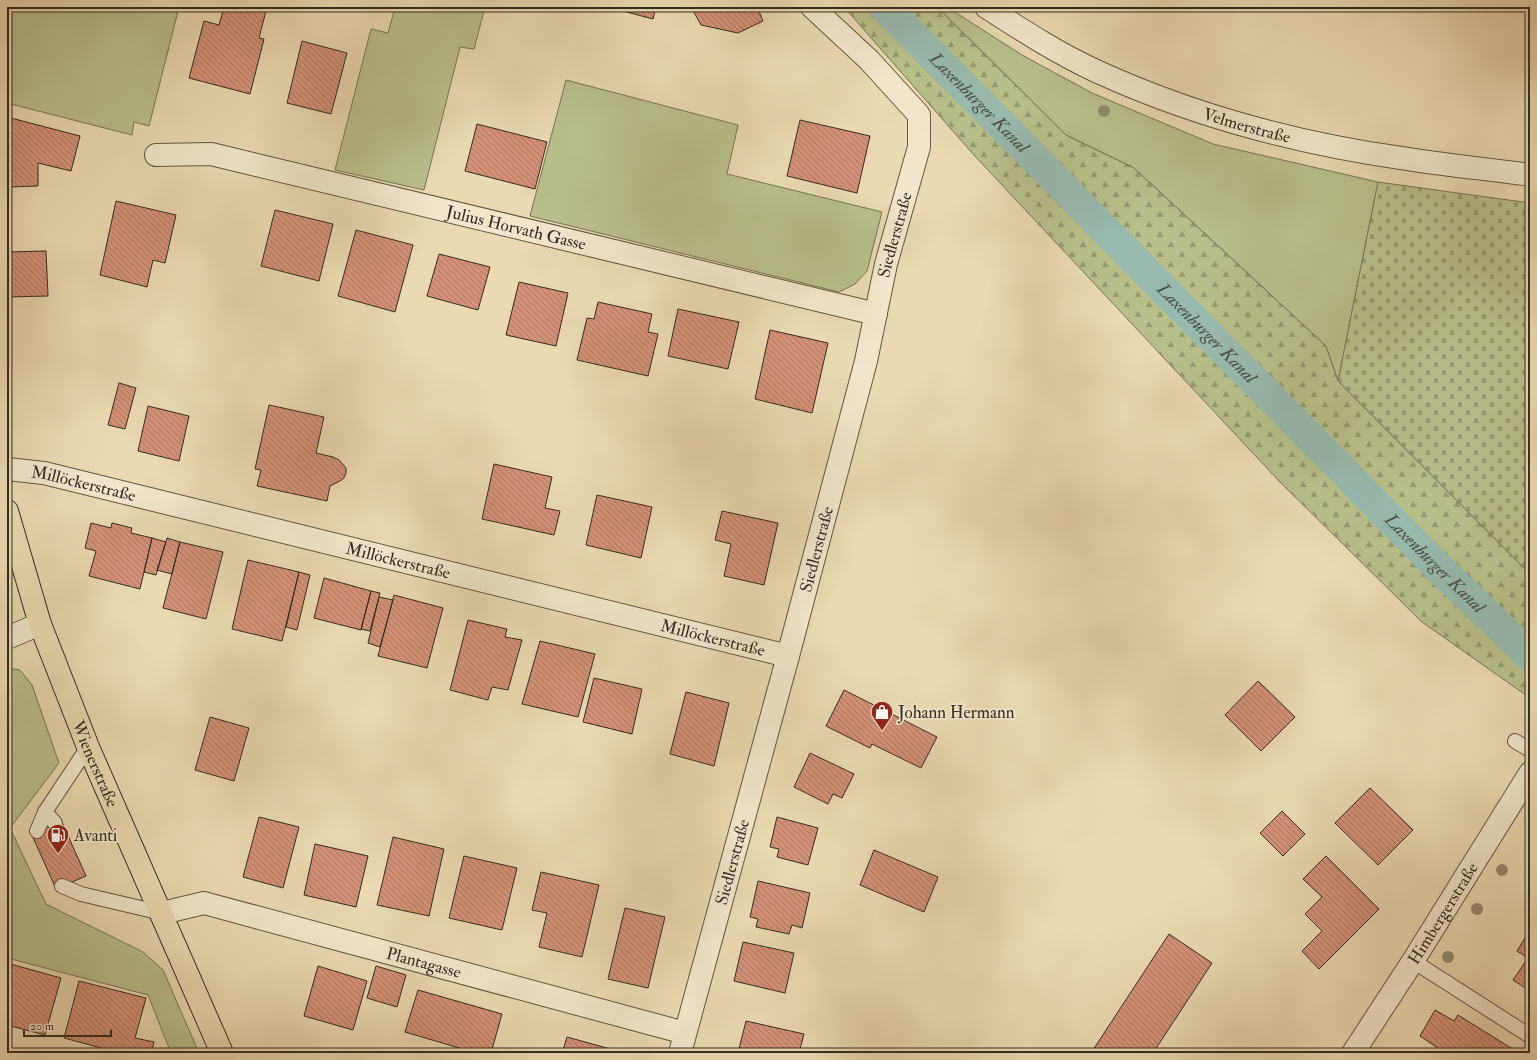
<svg xmlns="http://www.w3.org/2000/svg" width="1537" height="1060" viewBox="0 0 1537 1060" font-family="'IM FELL Double Pica',serif">
  <defs>
    <pattern id="forest-firs" width="22" height="20" patternUnits="userSpaceOnUse"><rect width="22" height="20" fill="#b8bf8b"/><path d="M5 1l3.5 6h-7zM16 11l3.5 6h-7z" fill="#969b71"/></pattern>
    <pattern id="cemetery-stones" width="16" height="16" patternUnits="userSpaceOnUse"><rect width="16" height="16" fill="#b8bf8b"/><path d="M2 7V4a2 2 0 0 1 4 0v3zM10 15v-3a2 2 0 0 1 4 0v3z" fill="#969b71"/></pattern>
    <pattern id="building-back-hatch" width="6" height="6" patternUnits="userSpaceOnUse"><rect width="6" height="6" fill="#d39278"/><path d="M-1 5l2 2M0 0l6 6M5-1l2 2" fill="none" stroke="#ac7762"/></pattern>
  </defs>
  <rect width="100%" height="100%" fill="#ead9b1"/>
  <filter id="stains"><feTurbulence type="fractalNoise" baseFrequency=".005" numOctaves="4"/><feColorMatrix values="0 0 0 0 .2 0 0 0 0 .09 0 0 0 0 .02 0 0 0 .5 -.17"/></filter>
  <radialGradient id="worn" r=".72"><stop offset=".6" stop-color="#630" stop-opacity="0"/><stop offset="1" stop-color="#630" stop-opacity=".3"/></radialGradient>
  <!-- green -->
  <path fill="#b8bf8b" stroke="#767656" d="M 7,7 L 179,7 L 149,126 L 134,122 L 132,135 L 7,103 Z
    M 395,7 L 485,7 L 474,49 L 460,47 L 424,190 L 335,170 L 371,29 L 388,33 Z
    M 937,7 L 947,7 L 1022,55 L 1092,93 L 1213,144 L 1378,182 L 1338,381 L 1326,346 L 1134,168 L 1066,135 Z
    M 566,80 L 738,125 L 727,174 L 882,212 L 867,271 L 855,284 L 839,292 L 530,216 Z
    M 7,668 L 20,670 L 32,685 L 59,763 L 10,828 L 46,904 L 143,952 L 163,970 L 199,1053 L 171,1053 L 148,995 L 7,958 Z"/>
  <!-- forest -->
  <path fill="url(#forest-firs)" stroke="#767656" d="M 844,7 L 937,7 L 1066,135 L 1134,168 L 1326,346 L 1338,381 L 1530,574 L 1530,698 L 1422,622 L 1279,481 L 973,154 Z"/>
  <!-- cemetery -->
  <path fill="url(#cemetery-stones)" stroke="#767656" d="M 1378,182 L 1530,203 L 1530,574 L 1338,381 Z"/>
  <g fill="none" stroke-linecap="round" stroke-linejoin="round">
    <!-- canal -->
    <path stroke="#98baae" stroke-width="31" id="s1" d="M 885,7 L 1439,568 L 1530,656"/>
  </g>
  <!-- building -->
  <path fill="url(#building-back-hatch)" stroke="#342c22" d="M 224,7 L 267,7 L 259,38 L 264,39 L 250,94 L 189,78 L 204,21 L 219,25 Z
    M 608,7 L 656,7 L 653,19 Z
    M 691,7 L 757,7 L 763,21 L 738,33 L 701,25 Z
    M 302,41 L 347,53 L 331,114 L 287,103 Z
    M 7,117 L 80,136 L 71,171 L 38,163 L 38,186 L 7,187 Z
    M 800,120 L 870,136 L 857,193 L 787,176 Z
    M 477,124 L 547,142 L 535,189 L 465,171 Z
    M 116,201 L 176,215 L 165,263 L 153,260 L 147,287 L 100,275 Z
    M 275,210 L 333,224 L 319,281 L 261,266 Z
    M 356,230 L 413,245 L 395,312 L 338,296 Z
    M 46,251 L 48,296 L 7,297 L 7,252 Z
    M 439,254 L 490,267 L 478,310 L 427,296 Z
    M 519,282 L 568,293 L 556,346 L 506,335 Z
    M 598,302 L 652,314 L 648,332 L 658,334 L 648,376 L 577,360 L 587,318 L 594,319 Z
    M 678,309 L 739,322 L 728,369 L 668,356 Z
    M 770,330 L 828,343 L 812,413 L 755,399 Z
    M 119,383 L 136,388 L 125,429 L 108,425 Z
    M 269,405 L 324,417 L 316,453 L 333,457 L 339,460 L 346,468 L 346,473 L 344,478 L 340,481 L 330,486 L 327,501 L 257,486 L 261,470 L 255,469 Z
    M 148,406 L 189,416 L 179,461 L 138,451 Z
    M 494,464 L 552,477 L 545,508 L 560,511 L 554,535 L 482,519 Z
    M 597,495 L 652,507 L 641,558 L 586,545 Z
    M 722,511 L 778,523 L 764,585 L 724,576 L 731,544 L 715,540 Z
    M 91,523 L 111,528 L 112,523 L 132,528 L 131,533 L 152,538 L 140,589 L 89,576 L 96,551 L 85,548 Z
    M 152,538 L 166,542 L 156,575 L 144,572 Z
    M 167,538 L 180,542 L 172,574 L 157,570 Z
    M 180,542 L 223,552 L 206,619 L 163,608 Z
    M 248,560 L 299,572 L 282,641 L 232,629 Z
    M 299,572 L 310,575 L 297,630 L 286,627 Z
    M 324,578 L 371,591 L 361,630 L 314,618 Z
    M 371,591 L 380,593 L 370,631 L 361,629 Z
    M 394,595 L 443,608 L 427,668 L 378,656 Z
    M 379,597 L 393,600 L 380,647 L 368,643 Z
    M 468,620 L 507,629 L 505,637 L 522,640 L 508,690 L 492,687 L 488,700 L 450,690 Z
    M 540,641 L 595,654 L 578,717 L 522,704 Z
    M 594,678 L 642,689 L 632,734 L 583,722 Z
    M 1258,681 L 1295,717 L 1261,751 L 1225,715 Z
    M 844,690 L 937,737 L 921,768 L 872,744 L 870,748 L 826,726 Z
    M 686,692 L 729,703 L 714,766 L 670,754 Z
    M 210,717 L 249,728 L 234,781 L 195,770 Z
    M 810,753 L 854,774 L 842,798 L 833,794 L 828,804 L 794,787 Z
    M 1370,788 L 1413,830 L 1378,865 L 1335,823 Z
    M 1282,811 L 1305,834 L 1283,856 L 1260,833 Z
    M 259,817 L 299,827 L 283,888 L 243,877 Z
    M 777,817 L 818,828 L 808,865 L 777,857 L 779,849 L 770,847 Z
    M 61,820 L 86,876 L 56,889 L 31,833 Z
    M 393,837 L 444,849 L 429,916 L 377,905 Z
    M 315,844 L 368,856 L 356,907 L 304,895 Z
    M 874,850 L 938,877 L 924,912 L 860,885 Z
    M 464,856 L 517,868 L 502,930 L 449,918 Z
    M 1326,856 L 1379,909 L 1319,969 L 1302,951 L 1322,931 L 1305,914 L 1322,897 L 1303,879 Z
    M 541,872 L 599,885 L 582,957 L 539,947 L 547,913 L 532,910 Z
    M 758,881 L 810,893 L 802,928 L 792,925 L 789,934 L 756,927 L 758,919 L 750,917 Z
    M 625,908 L 665,917 L 648,988 L 608,979 Z
    M 1530,930 L 1530,991 L 1513,980 L 1528,958 L 1517,951 Z
    M 1169,934 L 1212,963 L 1153,1053 L 1091,1053 Z
    M 743,942 L 794,953 L 785,993 L 734,981 Z
    M 7,963 L 61,978 L 45,1035 L 7,1025 Z
    M 318,966 L 367,981 L 353,1030 L 304,1016 Z
    M 376,966 L 406,975 L 397,1007 L 367,998 Z
    M 79,981 L 146,998 L 135,1038 L 154,1042 L 151,1053 L 120,1053 L 64,1038 Z
    M 418,990 L 502,1014 L 491,1053 L 476,1053 L 405,1032 Z
    M 1435,1010 L 1454,1021 L 1458,1015 L 1511,1048 L 1508,1053 L 1435,1053 L 1438,1048 L 1420,1036 Z
    M 746,1021 L 804,1034 L 799,1053 L 738,1053 Z
    M 567,1037 L 625,1053 L 562,1053 Z"/>
  <g fill="none" stroke-linecap="round" stroke-linejoin="round">
    <!-- service casing -->
    <g stroke="#625746" stroke-width="16">
      <path id="service" d="M 1515,741 L 1530,750
        M 45,812 L 55,823
        M 37,831 L 45,812 L 88,747
        M 62,886 L 81,894 L 162,913
        M 1413,961 L 1530,1036"/>
    </g>
    <!-- minor casing -->
    <g stroke="#625746" stroke-width="24">
      <g id="minor">
        <path id="s2" d="M 156,155 L 211,154 L 876,314"/>
        <path id="s3" d="M 7,469 L 44,473 L 788,656"/>
        <path d="M 7,638 L 40,624"/>
        <path id="s4" d="M 162,913 L 204,903 L 685,1033"/>
        <path id="s5" d="M 680,1053 L 788,656 L 866,361 L 886,264 L 919,147 L 919,115 L 869,60 L 812,7"/>
        <path id="s6" d="M 1353,1053 L 1413,961 L 1530,773"/>
      </g>
    </g>
    <!-- tertiary casing -->
    <g stroke="#625746" stroke-width="24">
      <g id="tertiary">
        <path id="s7" d="M 986,7 C 1022,30 1057,53 1096,71 C 1192,115 1296,143 1401,158 C 1444,165 1487,169 1530,175"/>
      </g>
    </g>
    <!-- primary casing -->
    <g stroke="#342c22" stroke-width="24">
      <g id="primary">
        <path id="s8" d="M 7,511 L 40,624 L 88,747 L 222,1053"/>
      </g>
    </g>
    <!-- service -->
    <use href="#service" stroke="#f1e6cc" stroke-width="14"/>
    <!-- minor -->
    <use href="#minor" stroke="#f1e6cc" stroke-width="22"/>
    <!-- tertiary -->
    <use href="#tertiary" stroke="#f1e6cc" stroke-width="22"/>
    <!-- primary -->
    <use href="#primary" stroke="#ead9b1" stroke-width="22"/>
  </g>
  <!-- trees -->
  <g fill="#948a6e">
    <circle cx="1104" cy="111" r="6"/>
    <circle cx="1502" cy="870" r="6"/>
    <circle cx="1477" cy="909" r="6"/>
    <circle cx="1448" cy="957" r="6"/>
  </g>
  <!-- icons -->
  <defs>
    <g id="shop-pin" transform="scale(1.15)"><path d="M0 17L-7.5 6A9.5 9.5 0 1 1 7.5 6Z" fill="#8f2418" stroke="#f1e6cc"/><path d="M-5-2.5h2.3a2.7 3.5 0 0 1 5.4 0H5L5.5 6h-11ZM-1.5-2.5h3a1.5 2.3 0 0 0-3 0Z" fill="#fff"/></g>
    <g id="fuel-pin" transform="scale(1.15)"><path d="M0 17L-7.5 6A9.5 9.5 0 1 1 7.5 6Z" fill="#8f2418" stroke="#f1e6cc"/><path d="M-5.5-6h7V0h2V4h1.3V-2.5L3-4.5l.8-.8L6-3V5H2.5V1h-1V6h-7ZM-4.2-4.7v3.2H.2V-4.7Z" fill="#fff"/></g>
  </defs>
  <g fill-rule="evenodd">
    <use href="#shop-pin" x="882" y="712"/>
    <use href="#fuel-pin" x="58" y="835"/>
  </g>
  <g text-anchor="middle" dominant-baseline="central" stroke-width="3.5" stroke-linejoin="round" paint-order="stroke">
    <!-- street labels -->
    <g font-size="17" fill="#342c22" stroke="#f1e6cc">
      <text stroke="none"><textPath href="#s7" startOffset="288">Velmerstraße</textPath></text>
      <text stroke="none"><textPath href="#s2" startOffset="369">Julius Horvath Gasse</textPath></text>
      <text stroke="none"><textPath href="#s5" startOffset="846">Siedlerstraße</textPath></text>
      <text stroke="none"><textPath href="#s3" startOffset="78">Millöckerstraße</textPath></text>
      <text stroke="none"><textPath href="#s5" startOffset="522">Siedlerstraße</textPath></text>
      <text stroke="none"><textPath href="#s3" startOffset="402">Millöckerstraße</textPath></text>
      <text stroke="none"><textPath href="#s3" startOffset="726">Millöckerstraße</textPath></text>
      <text stroke="none"><textPath href="#s8" startOffset="268">Wienerstraße</textPath></text>
      <text stroke="none"><textPath href="#s5" startOffset="198">Siedlerstraße</textPath></text>
      <text stroke="none"><textPath href="#s6" startOffset="166">Himbergerstraße</textPath></text>
      <text stroke="none"><textPath href="#s4" startOffset="271">Plantagasse</textPath></text>
    </g>
    <!-- poi labels -->
    <g font-size="17" fill="#342c22" stroke="#f1e6cc" text-anchor="start">
      <text x="898" y="712">Johann Hermann</text>
      <text x="74" y="835">Avanti</text>
    </g>
    <!-- water labels -->
    <g font-size="18" font-style="italic" fill="#4d5045" stroke="#f1e6cc">
      <text stroke="none"><textPath href="#s1" startOffset="134">Laxenburger Kanal</textPath></text>
      <text stroke="none"><textPath href="#s1" startOffset="458">Laxenburger Kanal</textPath></text>
      <text stroke="none"><textPath href="#s1" startOffset="782">Laxenburger Kanal</textPath></text>
    </g>
  </g>
  <!-- margin -->
  <rect width="1537" height="1060" fill="none" stroke="#ead9b1" stroke-width="24"/>
  <rect x="8" y="8" width="1521" height="1044" fill="none" stroke="#342c22" stroke-width="2"/>
  <rect x="12" y="12" width="1513" height="1036" fill="none" stroke="#342c22"/>
  <!-- scale -->
  <path d="M24 1030v6h87v-6" fill="none" stroke="#342c22" stroke-width="2"/>
  <text x="30" y="1030" font-size="12" fill="#342c22" stroke="#f1e6cc" stroke-width="3" paint-order="stroke">20 m</text>
  <rect width="100%" height="100%" filter="url(#stains)"/>
  <rect width="100%" height="100%" fill="url(#worn)"/>
</svg>
